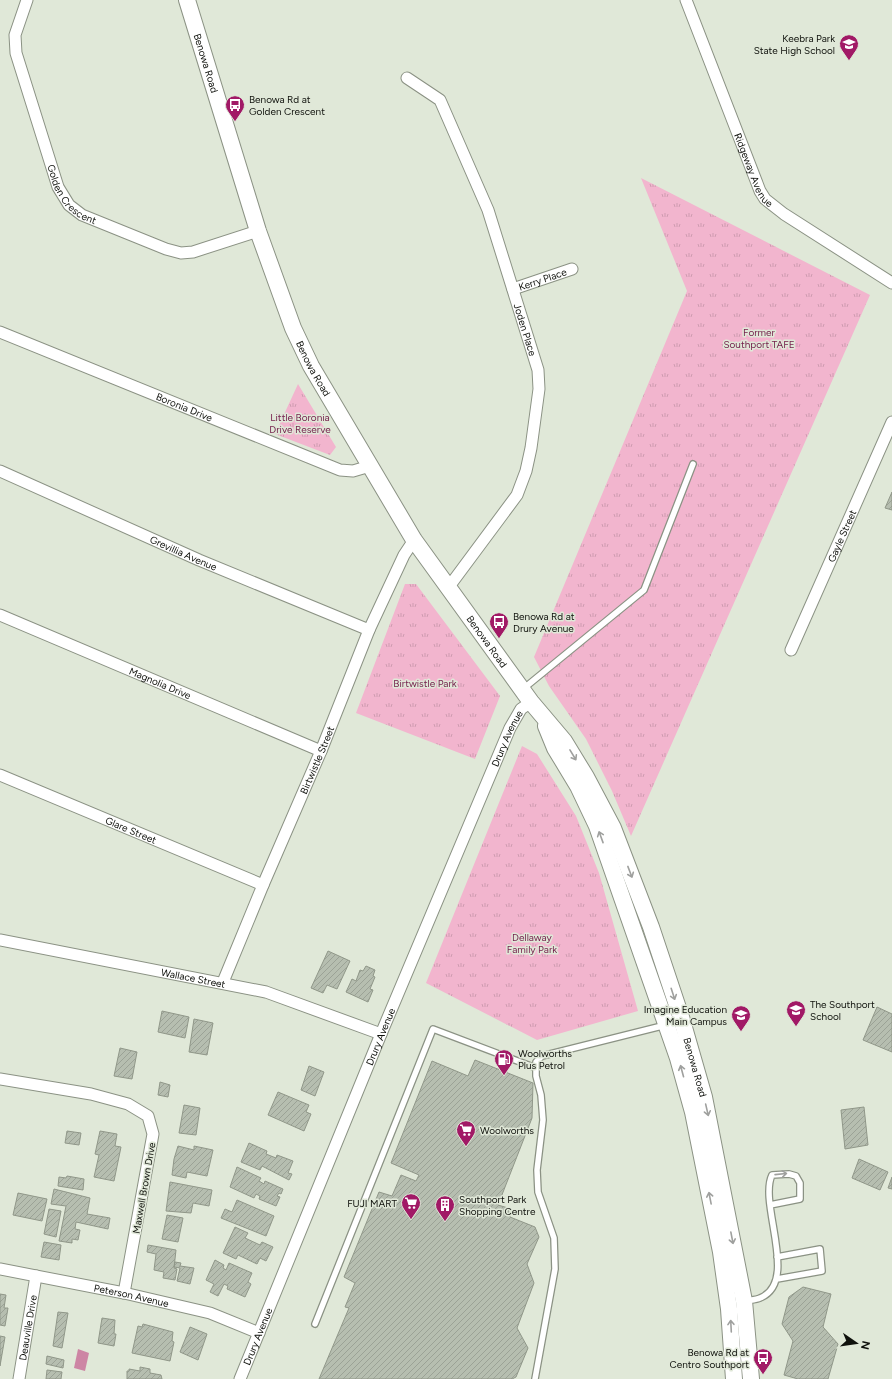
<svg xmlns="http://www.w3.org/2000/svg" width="892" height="1379" viewBox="0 0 892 1379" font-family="Figtree,sans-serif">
  <defs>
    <pattern id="grass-tufts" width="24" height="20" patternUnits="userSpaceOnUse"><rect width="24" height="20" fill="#f2b5ce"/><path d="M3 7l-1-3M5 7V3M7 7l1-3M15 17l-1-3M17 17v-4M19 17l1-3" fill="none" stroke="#ce9bb0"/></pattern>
    <pattern id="building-hatch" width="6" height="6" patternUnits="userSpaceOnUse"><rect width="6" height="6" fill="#b6beb0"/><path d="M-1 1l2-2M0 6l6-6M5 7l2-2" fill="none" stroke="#9ba296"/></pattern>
  </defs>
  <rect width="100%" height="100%" fill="#e0e8d8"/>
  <!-- grass -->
  <path fill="url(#grass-tufts)" d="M 641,178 L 870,295 L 631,836 L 612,791 L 586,739 L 549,686 L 534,657 L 687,291 Z
    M 298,384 L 336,447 L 330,455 L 275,434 Z
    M 405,584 L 416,584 L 500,696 L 475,759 L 356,713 Z
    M 522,746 L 537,754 L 576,816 L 599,873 L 638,1011 L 537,1040 L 426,983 Z"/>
  <!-- water -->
  <path fill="#cd85a4" d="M 78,1349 L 89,1353 L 85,1371 L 74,1368 Z"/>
  <!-- building -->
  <path fill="url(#building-hatch)" stroke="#909789" d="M 892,492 L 892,510 L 885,508 Z
    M 328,951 L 350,961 L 337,989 L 327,985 L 323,993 L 311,988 Z
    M 366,966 L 375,970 L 373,976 L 375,977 L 370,989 L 373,990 L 368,1002 L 346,992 L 352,979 L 356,981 L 360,970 L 363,971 Z
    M 877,1007 L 892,1014 L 892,1052 L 863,1040 Z
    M 162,1011 L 189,1017 L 185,1038 L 158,1032 Z
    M 194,1019 L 213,1023 L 207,1055 L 189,1052 Z
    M 120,1048 L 137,1052 L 132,1079 L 114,1076 Z
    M 475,1060 L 533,1083 L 532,1118 L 498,1205 L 508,1208 L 510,1217 L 535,1227 L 539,1237 L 527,1264 L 534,1283 L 517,1328 L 528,1348 L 516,1377 L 512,1379 L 319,1379 L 349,1308 L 345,1307 L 355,1283 L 344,1277 L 379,1192 L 392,1196 L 401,1175 L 416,1181 L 419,1175 L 391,1163 L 432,1061 L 468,1076 Z
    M 309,1066 L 324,1072 L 315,1096 L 301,1090 Z
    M 160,1082 L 170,1085 L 168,1097 L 158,1095 Z
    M 278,1092 L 309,1105 L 306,1112 L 311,1114 L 304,1131 L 268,1115 Z
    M 184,1105 L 200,1108 L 196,1135 L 179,1133 Z
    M 864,1107 L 868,1145 L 845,1149 L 841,1110 Z
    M 67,1131 L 81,1133 L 79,1145 L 65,1143 Z
    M 100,1131 L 117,1134 L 115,1146 L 121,1147 L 114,1181 L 94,1177 L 99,1155 L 95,1154 Z
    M 249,1143 L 267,1151 L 266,1154 L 276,1158 L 277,1155 L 293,1161 L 288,1173 L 292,1174 L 289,1180 L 262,1166 L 260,1170 L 241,1162 Z
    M 178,1146 L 194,1150 L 194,1146 L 213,1150 L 207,1176 L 187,1172 L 186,1178 L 172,1175 L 174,1159 Z
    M 859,1159 L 888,1172 L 880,1190 L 852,1178 Z
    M 237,1167 L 261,1178 L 259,1181 L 264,1184 L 265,1181 L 283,1189 L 281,1194 L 279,1193 L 277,1196 L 280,1197 L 276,1206 L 259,1199 L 260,1196 L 256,1194 L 254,1198 L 230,1187 Z
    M 67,1176 L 84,1179 L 83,1190 L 58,1186 L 59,1177 L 66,1178 Z
    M 892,1177 L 892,1189 L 888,1188 Z
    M 170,1182 L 212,1190 L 209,1206 L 193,1203 L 191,1213 L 166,1211 Z
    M 54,1189 L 90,1198 L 87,1214 L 110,1218 L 108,1229 L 76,1222 L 75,1229 L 80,1230 L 78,1240 L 72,1239 L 72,1243 L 59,1241 L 66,1206 L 51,1204 Z
    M 18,1193 L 47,1199 L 42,1221 L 13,1215 Z
    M 237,1200 L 274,1216 L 266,1236 L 221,1218 L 225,1209 L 232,1212 Z
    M 49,1209 L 61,1211 L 56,1237 L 44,1234 Z
    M 167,1215 L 183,1218 L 178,1242 L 162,1239 Z
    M 235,1227 L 248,1233 L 245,1238 L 260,1245 L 262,1242 L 273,1247 L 266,1261 L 260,1258 L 257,1264 L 238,1255 L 236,1259 L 223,1253 Z
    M 44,1242 L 61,1245 L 59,1260 L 41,1257 Z
    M 148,1245 L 176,1250 L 174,1268 L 177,1269 L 175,1280 L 163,1278 L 164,1272 L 154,1270 L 156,1254 L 147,1252 Z
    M 215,1260 L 224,1265 L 223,1268 L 226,1270 L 229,1263 L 252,1273 L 248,1282 L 251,1284 L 245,1297 L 227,1289 L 228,1286 L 224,1284 L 218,1296 L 210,1292 L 214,1284 L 206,1280 Z
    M 175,1262 L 181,1263 L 180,1266 L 194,1268 L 190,1284 L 177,1281 L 180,1268 L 174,1267 Z
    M 803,1287 L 831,1294 L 823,1327 L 838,1344 L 828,1379 L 798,1379 L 784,1375 L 793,1341 L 782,1324 L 789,1297 Z
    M 0,1294 L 6,1295 L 4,1308 L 8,1308 L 5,1326 L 0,1325 Z
    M 58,1312 L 68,1313 L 62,1348 L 53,1346 Z
    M 102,1318 L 115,1320 L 114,1334 L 116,1334 L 114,1346 L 98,1343 Z
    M 143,1324 L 173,1332 L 172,1341 L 174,1342 L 170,1361 L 132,1353 L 138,1326 L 142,1327 Z
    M 190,1327 L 207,1334 L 198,1360 L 180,1352 Z
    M 0,1336 L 5,1337 L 0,1366 Z
    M 47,1356 L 64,1360 L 63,1368 L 46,1364 Z
    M 140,1367 L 150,1369 L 150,1373 L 161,1375 L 162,1379 L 127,1379 L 127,1371 L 129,1371 L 129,1369 L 140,1371 Z
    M 47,1370 L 62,1372 L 61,1379 L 46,1379 Z"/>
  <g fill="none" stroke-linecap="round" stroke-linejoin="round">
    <!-- lane casing -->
    <g stroke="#8b9284" stroke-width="8">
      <path id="lane" d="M 523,689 L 644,590 L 693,464
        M 777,1279 L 822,1271 L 820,1249 L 777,1257
        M 745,1301 C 749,1300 756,1300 760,1298 C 800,1282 758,1204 772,1175 L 789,1174 L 796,1176 L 800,1183 L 800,1199 L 770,1205
        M 315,1324 L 433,1029 L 536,1068
        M 535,1379 L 555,1269 L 554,1238 L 538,1192 L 537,1170 L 543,1120 L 541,1095 L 536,1076 L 536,1062 L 542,1056 L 666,1025"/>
    </g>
    <!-- street casing -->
    <g stroke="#8b9284" stroke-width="13">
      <g id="street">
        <path id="s1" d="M 27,0 L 15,35 L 16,53 L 58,187 L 69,205 L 82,215 L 166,249 L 181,253 L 193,252 L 258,231"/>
        <path id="s2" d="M 686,0 L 760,191 L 765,199 L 784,214 L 892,283"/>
        <path id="s3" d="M 407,78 L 440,100 L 488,210 L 538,370 L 539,389 L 531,448 L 526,471 L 517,495 L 448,588"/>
        <path id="s4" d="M 513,289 L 572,269"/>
        <path id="s5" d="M 0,332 L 340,470 L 353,471 L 370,466"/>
        <path id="s6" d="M 0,471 L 199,560 L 369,630"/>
        <path id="s7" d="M 0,615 L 321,751"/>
        <path id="s8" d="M 791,650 L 892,422"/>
        <path id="s9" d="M 0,775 L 263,885"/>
        <path id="s10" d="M 0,940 L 266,992 L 381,1034"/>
        <path id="s11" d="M 223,982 L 263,885 L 321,751 L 369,630 L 404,555 L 414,540"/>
        <path d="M 0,1079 L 91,1094 L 128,1104 L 148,1116 L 153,1134 L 124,1293"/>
        <path id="s12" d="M 0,1269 L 124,1293 L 210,1313 L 259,1333"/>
        <path id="s13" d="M 19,1379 L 36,1276"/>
        <path id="s14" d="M 240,1379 L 381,1034 L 510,728 L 521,709 L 531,702"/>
      </g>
    </g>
    <!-- secondary casing -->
    <g stroke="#8b9284" stroke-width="18">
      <g id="secondary">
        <path id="s15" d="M 187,0 L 258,231 L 293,328 L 311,366 L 414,540 L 531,702 L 564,741 L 586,777 L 613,828 L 651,927 L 681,1017 L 704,1097 L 744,1301 L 751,1379"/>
        <path d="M 546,726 L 555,748 L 578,786 L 597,826 L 678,1058 L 693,1112 L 721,1252 L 729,1309 L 734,1379"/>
      </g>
    </g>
    <!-- lane -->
    <use href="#lane" stroke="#fff" stroke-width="5.5"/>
    <!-- street -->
    <use href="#street" stroke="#fff" stroke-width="11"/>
    <!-- secondary -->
    <use href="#secondary" stroke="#fff" stroke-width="16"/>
  </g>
  <!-- one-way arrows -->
  <defs><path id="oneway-shaft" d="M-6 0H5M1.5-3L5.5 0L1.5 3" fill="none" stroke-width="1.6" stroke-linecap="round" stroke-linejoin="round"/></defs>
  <g stroke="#9fa09e">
    <use href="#oneway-shaft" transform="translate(573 755) rotate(59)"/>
    <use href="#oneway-shaft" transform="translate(601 837) rotate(-110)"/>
    <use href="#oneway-shaft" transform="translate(630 872) rotate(69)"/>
    <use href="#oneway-shaft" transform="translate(673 994) rotate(72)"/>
    <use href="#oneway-shaft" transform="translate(682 1071) rotate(-105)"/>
    <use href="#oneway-shaft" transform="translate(707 1110) rotate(77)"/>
    <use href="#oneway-shaft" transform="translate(781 1174) rotate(-6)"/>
    <use href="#oneway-shaft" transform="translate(710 1198) rotate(-101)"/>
    <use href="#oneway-shaft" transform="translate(732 1238) rotate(79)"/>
    <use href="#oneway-shaft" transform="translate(731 1326) rotate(-93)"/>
  </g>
  <!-- icons -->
  <defs>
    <g id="school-pin" transform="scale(1)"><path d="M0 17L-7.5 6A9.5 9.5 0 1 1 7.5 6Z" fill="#a11966" stroke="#e0e8d8"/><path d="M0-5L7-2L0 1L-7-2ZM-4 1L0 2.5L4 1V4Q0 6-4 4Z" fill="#fff"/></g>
    <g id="bus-pin" transform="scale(1)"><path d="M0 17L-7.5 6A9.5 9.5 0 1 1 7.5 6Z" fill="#a11966" stroke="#e0e8d8"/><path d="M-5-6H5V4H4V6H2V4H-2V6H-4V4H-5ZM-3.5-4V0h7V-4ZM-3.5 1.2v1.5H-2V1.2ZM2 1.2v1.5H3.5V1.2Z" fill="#fff"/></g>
    <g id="fuel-pin" transform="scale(1)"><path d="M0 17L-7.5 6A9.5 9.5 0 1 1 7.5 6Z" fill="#a11966" stroke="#e0e8d8"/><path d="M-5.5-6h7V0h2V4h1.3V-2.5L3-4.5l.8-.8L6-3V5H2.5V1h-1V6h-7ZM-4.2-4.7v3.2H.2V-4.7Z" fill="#fff"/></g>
    <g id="supermarket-pin" transform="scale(1)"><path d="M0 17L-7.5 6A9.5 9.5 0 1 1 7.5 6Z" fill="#a11966" stroke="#e0e8d8"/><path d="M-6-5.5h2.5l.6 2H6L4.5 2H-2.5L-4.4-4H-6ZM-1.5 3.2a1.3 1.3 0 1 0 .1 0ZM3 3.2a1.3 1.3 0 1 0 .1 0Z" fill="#fff"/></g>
    <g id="building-pin" transform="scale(1)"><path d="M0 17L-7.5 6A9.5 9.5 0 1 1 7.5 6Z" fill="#a11966" stroke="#e0e8d8"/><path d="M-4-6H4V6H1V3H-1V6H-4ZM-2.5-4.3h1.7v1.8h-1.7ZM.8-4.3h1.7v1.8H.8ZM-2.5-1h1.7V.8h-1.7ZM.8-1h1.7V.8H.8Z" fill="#fff"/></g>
  </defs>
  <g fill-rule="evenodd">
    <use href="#school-pin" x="849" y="44"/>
    <use href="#bus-pin" x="235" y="105"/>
    <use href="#bus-pin" x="499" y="622"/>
    <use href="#school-pin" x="796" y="1010"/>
    <use href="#school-pin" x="741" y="1015"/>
    <use href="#fuel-pin" x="504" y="1059"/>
    <use href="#supermarket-pin" x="466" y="1130"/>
    <use href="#supermarket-pin" x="411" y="1203"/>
    <use href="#building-pin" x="445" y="1205"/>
    <use href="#bus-pin" x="763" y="1358"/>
  </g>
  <g text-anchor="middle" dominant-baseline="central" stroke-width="3" stroke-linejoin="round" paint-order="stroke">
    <!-- poi labels -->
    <g font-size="10" fill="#0f110c" stroke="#e0e8d8" text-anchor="start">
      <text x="835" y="38" text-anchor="end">Keebra Park<tspan x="835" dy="12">State High School</tspan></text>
      <text x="249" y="99">Benowa Rd at<tspan x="249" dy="12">Golden Crescent</tspan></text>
      <text x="513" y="616">Benowa Rd at<tspan x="513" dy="12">Drury Avenue</tspan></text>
      <text x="810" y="1004">The Southport<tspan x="810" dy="12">School</tspan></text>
      <text x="727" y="1009" text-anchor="end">Imagine Education<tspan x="727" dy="12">Main Campus</tspan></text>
      <text x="518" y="1053">Woolworths<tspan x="518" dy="12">Plus Petrol</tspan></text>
      <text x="480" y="1130">Woolworths</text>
      <text x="459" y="1199">Southport Park<tspan x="459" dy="12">Shopping Centre</tspan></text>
      <text x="397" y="1203" text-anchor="end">FUJI MART</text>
      <text x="749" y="1352" text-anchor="end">Benowa Rd at<tspan x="749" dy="12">Centro Southport</tspan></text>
    </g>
    <!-- street labels -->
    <g font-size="10" fill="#0f110c" stroke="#e0e8d8">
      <text stroke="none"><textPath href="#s15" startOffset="66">Benowa Road</textPath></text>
      <text stroke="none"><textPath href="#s2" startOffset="183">Ridgeway Avenue</textPath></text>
      <text stroke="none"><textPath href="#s1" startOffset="210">Golden Crescent</textPath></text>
      <text stroke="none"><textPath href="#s4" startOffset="31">Kerry Place</textPath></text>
      <text stroke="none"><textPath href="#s3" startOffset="285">Joden Place</textPath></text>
      <text stroke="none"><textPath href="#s15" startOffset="390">Benowa Road</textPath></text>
      <text stroke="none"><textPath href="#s5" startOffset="199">Boronia Drive</textPath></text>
      <text stroke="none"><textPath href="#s8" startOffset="125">Gayle Street</textPath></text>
      <text stroke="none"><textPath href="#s6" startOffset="201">Grevillia Avenue</textPath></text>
      <text stroke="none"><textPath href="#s15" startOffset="714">Benowa Road</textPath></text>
      <text stroke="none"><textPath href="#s7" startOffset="174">Magnolia Drive</textPath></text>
      <text stroke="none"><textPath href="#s14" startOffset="694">Drury Avenue</textPath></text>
      <text stroke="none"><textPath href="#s11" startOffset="241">Birtwistle Street</textPath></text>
      <text stroke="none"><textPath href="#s9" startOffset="142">Glare Street</textPath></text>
      <text stroke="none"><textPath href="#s10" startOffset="197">Wallace Street</textPath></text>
      <text stroke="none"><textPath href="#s14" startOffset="370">Drury Avenue</textPath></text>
      <text stroke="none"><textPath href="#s15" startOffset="1193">Benowa Road</textPath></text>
      <text transform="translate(144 1188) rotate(-80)">Maxwell Brown Drive</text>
      <text stroke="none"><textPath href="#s12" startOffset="134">Peterson Avenue</textPath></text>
      <text stroke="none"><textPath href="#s13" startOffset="52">Deauville Drive</textPath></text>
      <text stroke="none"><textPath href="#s14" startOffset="46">Drury Avenue</textPath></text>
    </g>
    <!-- park labels -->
    <g font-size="10" fill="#731d4a" stroke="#e0e8d8">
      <text x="759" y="332">Former<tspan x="759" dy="12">Southport TAFE</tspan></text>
      <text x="300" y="417">Little Boronia<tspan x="300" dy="12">Drive Reserve</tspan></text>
      <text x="425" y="683">Birtwistle Park</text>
      <text x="532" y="937">Dellaway<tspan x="532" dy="12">Family Park</tspan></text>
    </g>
  </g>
  <!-- north arrow -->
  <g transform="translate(856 1343) rotate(103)" stroke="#e0e8d8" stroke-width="3" paint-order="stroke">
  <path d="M0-3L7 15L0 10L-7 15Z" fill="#0f110c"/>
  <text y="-6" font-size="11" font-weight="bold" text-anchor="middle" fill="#0f110c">N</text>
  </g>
</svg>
